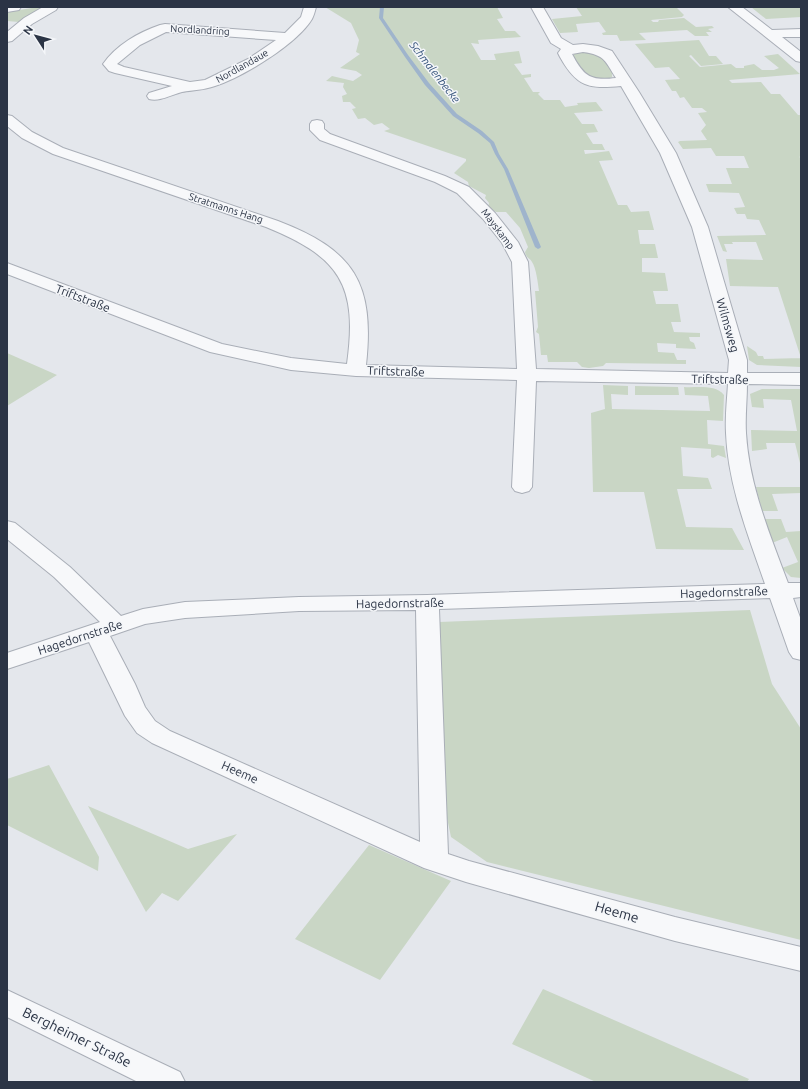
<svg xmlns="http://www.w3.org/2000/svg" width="808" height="1089" viewBox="0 0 808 1089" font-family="Ubuntu,sans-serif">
  <rect width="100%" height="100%" fill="#e4e7ec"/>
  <!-- green -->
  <path fill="#c9d6c5" d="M 38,7 L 43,7 L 19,22 L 7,21 L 7,12 Z
    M 325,7 L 497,7 L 503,18 L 497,19 L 505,31 L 515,31 L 521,37 L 478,40 L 479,44 L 471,43 L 481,60 L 496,60 L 494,54 L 519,51 L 522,63 L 514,64 L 522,75 L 531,74 L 531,77 L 524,78 L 533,92 L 540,92 L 538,94 L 544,100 L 560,100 L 565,107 L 578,105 L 577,103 L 596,102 L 603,111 L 574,113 L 582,124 L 594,124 L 598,132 L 586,133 L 593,144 L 602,144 L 605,150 L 584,150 L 585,154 L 609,151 L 613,160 L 599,161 L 618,205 L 627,205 L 631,212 L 649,211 L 654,230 L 638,230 L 640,244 L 655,244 L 658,258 L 642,258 L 642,272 L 665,273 L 668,291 L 653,291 L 656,304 L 678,304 L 681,322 L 671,322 L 674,332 L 700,333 L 700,337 L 689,337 L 690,341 L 694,343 L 696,349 L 676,348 L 676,344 L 657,343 L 658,352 L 674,353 L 677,360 L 686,360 L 686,364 L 606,363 L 603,366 L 589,368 L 582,367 L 577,362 L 548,362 L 547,355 L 541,355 L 539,334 L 536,332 L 538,327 L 535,291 L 539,291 C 538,284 536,267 532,262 C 530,258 526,258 525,252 L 528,247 L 520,228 L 506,212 L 496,212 L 488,207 L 489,203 L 485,198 L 486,195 L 469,186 L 468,182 L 454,173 L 466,161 L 466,159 L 384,131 L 390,129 L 382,123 L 374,125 L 365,118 L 358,119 L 352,109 L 356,108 L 350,102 L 343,102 L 342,96 L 347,94 L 343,87 L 344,83 L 326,81 L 332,76 L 353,81 L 362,75 L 356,71 L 340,68 L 360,54 L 356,52 L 359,40 L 351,23 Z
    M 576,7 L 676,7 L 684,15 L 682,17 L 651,20 L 653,22 L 658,22 L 659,20 L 684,18 L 696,27 L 712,26 L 714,28 L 708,29 L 712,32 L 706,32 L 709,36 L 695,36 L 687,30 L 639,33 L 646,40 L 620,41 L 617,35 L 603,35 L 602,33 L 606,32 L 599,22 L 576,24 L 578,32 L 560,33 L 552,19 L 582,16 Z
    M 751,7 L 801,7 L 801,17 L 766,19 Z
    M 699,40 L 709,56 L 716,56 L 723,64 L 701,66 L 691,55 L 689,56 L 700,67 L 731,64 L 736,68 L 744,68 L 744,66 L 754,64 L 762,70 L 774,70 L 779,68 L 764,56 L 778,54 L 800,74 L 729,80 L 732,83 L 761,82 L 771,94 L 780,94 L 798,115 L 801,115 L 801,156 L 799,157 L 801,158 L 801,367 L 757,365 L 749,360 L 747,346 L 756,352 L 758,356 L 763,356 L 764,359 L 801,358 L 778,287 L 730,286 L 726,259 L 763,260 L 756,242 L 732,242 L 733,244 L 724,244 L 727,252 L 723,251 L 717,236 L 766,235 L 759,220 L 747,219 L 745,214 L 737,214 L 734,208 L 745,207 L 739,193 L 709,192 L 706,184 L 732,184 L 726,168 L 749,168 L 744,156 L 716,156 L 711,148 L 683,149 L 678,142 L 680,141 L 707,140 L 701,131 L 706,125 L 698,113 L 707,112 L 702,108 L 692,108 L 684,97 L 680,98 L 676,91 L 672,91 L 665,80 L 680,79 L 669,67 L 655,68 L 635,44 Z
    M 583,51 L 601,55 L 612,72 L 612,77 C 592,87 583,70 573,56 L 575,53 Z
    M 7,353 L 57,375 L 7,406 Z
    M 603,385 L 628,386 L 628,395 L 611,394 L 612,409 L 710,411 L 708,396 L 685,395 L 684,387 C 697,388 715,384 724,395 L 723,421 L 707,420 L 708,444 L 724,446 L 726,458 L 718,455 L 713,458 L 711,457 L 711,449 L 681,447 L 683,476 L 708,478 L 712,489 L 677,489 L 686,527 L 732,528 L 744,550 L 656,549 L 644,492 L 593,492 L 591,413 L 605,409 Z
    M 635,386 L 678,387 L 679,395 L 635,395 Z
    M 762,389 L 801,389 L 801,467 L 795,443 L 766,443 L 767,449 L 752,451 L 751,430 L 797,431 L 791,400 L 763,399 L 764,408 L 752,407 L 750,394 Z
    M 756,487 L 801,487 L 801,493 L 772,494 L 778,511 L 762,511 Z
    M 764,519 L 781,519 L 786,532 L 801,531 L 801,578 L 791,577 L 782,568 L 798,562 L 787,537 L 772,543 Z
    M 750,610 L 772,684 L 801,729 L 801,940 L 487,862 L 451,837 L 447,818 L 439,622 Z
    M 49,765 L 99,857 L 98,871 L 7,825 L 7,779 Z
    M 88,806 L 188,849 L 237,834 L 178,901 L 162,893 L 146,912 Z
    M 369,845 L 451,881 L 380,980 L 295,939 Z
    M 543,989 L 749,1079 L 747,1082 L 596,1082 L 512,1044 Z"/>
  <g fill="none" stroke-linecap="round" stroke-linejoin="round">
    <!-- stream -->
    <path fill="#9fb4cc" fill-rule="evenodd" d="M 380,7 L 384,7 L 383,18 L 408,55 L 429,83 L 457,114 L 482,131 L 494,142 L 499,154 L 508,169 L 541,247 L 540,248 L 538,249 L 535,247 L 504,169 L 495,154 L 490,143 L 478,133 L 453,116 L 425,85 L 405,57 L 379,18 Z"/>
    <!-- street casing -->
    <g stroke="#a9aeb7" stroke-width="2">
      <path id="street" d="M 7,7 L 21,7 L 19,10 L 7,12 Z
        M 43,7 L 58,7 L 56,10 L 32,24 L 12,41 L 7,42 L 7,32 L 24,18 Z
        M 304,7 L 316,7 C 315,11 314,15 312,19 C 297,44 243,77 215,86 C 204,90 193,90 182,92 C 171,95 159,102 149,99 L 147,96 L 149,93 L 172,86 L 115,73 L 109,71 L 103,64 C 116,45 139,32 160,25 L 165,24 L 285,33 L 301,17 ZM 166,32 L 276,40 L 248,59 L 205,80 L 190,82 L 124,67 L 117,64 L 140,45 Z
        M 531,7 L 543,7 L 561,38 L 573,45 L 583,44 L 598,46 L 612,51 L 639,92 L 676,153 L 708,227 L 747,360 L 747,373 L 801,373 L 801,385 L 747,384 C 747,400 745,417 746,433 C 749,485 770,535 788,583 L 801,583 L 801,597 L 793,598 L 801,620 L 801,660 L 793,658 L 789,652 L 770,598 L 439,609 L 448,854 L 469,861 L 675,917 L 801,947 L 801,971 L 675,941 L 466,882 L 424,868 L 152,743 L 137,733 L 125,716 L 89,642 L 7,669 L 7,653 L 100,622 L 54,577 L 7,539 L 7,521 L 15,523 L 70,567 L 121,616 L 143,609 L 185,602 L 299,597 L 427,595 L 765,584 C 748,535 728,485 726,433 C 725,417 727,400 728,384 L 536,381 L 532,487 L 529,491 L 522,493 L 515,491 L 512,487 L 517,380 L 356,376 L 291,370 L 210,352 L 7,274 L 7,263 L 222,344 L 291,358 L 347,364 C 358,285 340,257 266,227 L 53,154 L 22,138 L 7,126 L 7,115 L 12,116 L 32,132 L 63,148 L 278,221 C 354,250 375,283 366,365 L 517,369 L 512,262 L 502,243 L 483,219 L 457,193 L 435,182 L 320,140 L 310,130 L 310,124 L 312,121 L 317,120 L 322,121 L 324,124 L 324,129 L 330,134 L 445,176 L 469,187 L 495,213 L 518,242 L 528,262 L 536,369 L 728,373 L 729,360 L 692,227 L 660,153 L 621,86 C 588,89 577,87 560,57 L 558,53 L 561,49 L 551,43 ZM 583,52 C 605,55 605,61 616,78 C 591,81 584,77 572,54 ZM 416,610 L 420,842 L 170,731 L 155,721 L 145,707 L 135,684 L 110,636 L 145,624 L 185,618 L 299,611 Z
        M 728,7 L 742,7 L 772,30 L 801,29 L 801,37 L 782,37 L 801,52 L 801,62 L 796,61 Z
        M 7,990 L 180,1072 L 185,1082 L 138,1082 L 7,1017 Z"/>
    </g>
    <!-- street -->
    <use href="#street" fill="#f7f8fa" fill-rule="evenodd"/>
  </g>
  <g text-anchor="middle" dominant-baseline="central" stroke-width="3" stroke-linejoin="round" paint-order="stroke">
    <!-- far-street labels -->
    <g font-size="10" fill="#2b3445" stroke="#f4f6f9">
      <text transform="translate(200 30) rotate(3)">Nordlandring</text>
      <text transform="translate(242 66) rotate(-29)">Nordlandaue</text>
      <text transform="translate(226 208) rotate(18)">Stratmanns Hang</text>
      <text transform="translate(498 229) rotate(53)">Mayskamp</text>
    </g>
    <!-- far-water labels -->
    <g font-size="11" font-style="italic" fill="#34527a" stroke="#f4f6f9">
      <text transform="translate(435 72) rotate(52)">Schmalenbecke</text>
    </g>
    <!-- street labels -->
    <g font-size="12" fill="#2b3445" stroke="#f4f6f9">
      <text transform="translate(83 298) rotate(21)">Triftstraße</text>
      <text transform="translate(728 325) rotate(74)">Wilmsweg</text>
      <text transform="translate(396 371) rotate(2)">Triftstraße</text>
      <text transform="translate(720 379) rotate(1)">Triftstraße</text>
      <text transform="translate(724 592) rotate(-2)">Hagedornstraße</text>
      <text transform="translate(400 603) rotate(-1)">Hagedornstraße</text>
      <text transform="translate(80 637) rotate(-18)">Hagedornstraße</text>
      <text transform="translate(240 772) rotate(24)">Heeme</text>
    </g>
    <!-- near-street labels -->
    <g font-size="14" fill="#2b3445" stroke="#f4f6f9">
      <text transform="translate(617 912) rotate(16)">Heeme</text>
      <text transform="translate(77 1037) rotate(26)">Bergheimer Straße</text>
    </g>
  </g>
  <!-- border -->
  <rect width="808" height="1089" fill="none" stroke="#2b3445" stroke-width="16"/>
  <!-- north arrow -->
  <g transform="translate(36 36) rotate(306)" stroke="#f4f6f9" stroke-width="3" paint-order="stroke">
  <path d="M0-3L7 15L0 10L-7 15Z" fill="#2b3445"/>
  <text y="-6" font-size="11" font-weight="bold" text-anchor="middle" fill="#2b3445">N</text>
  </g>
</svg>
